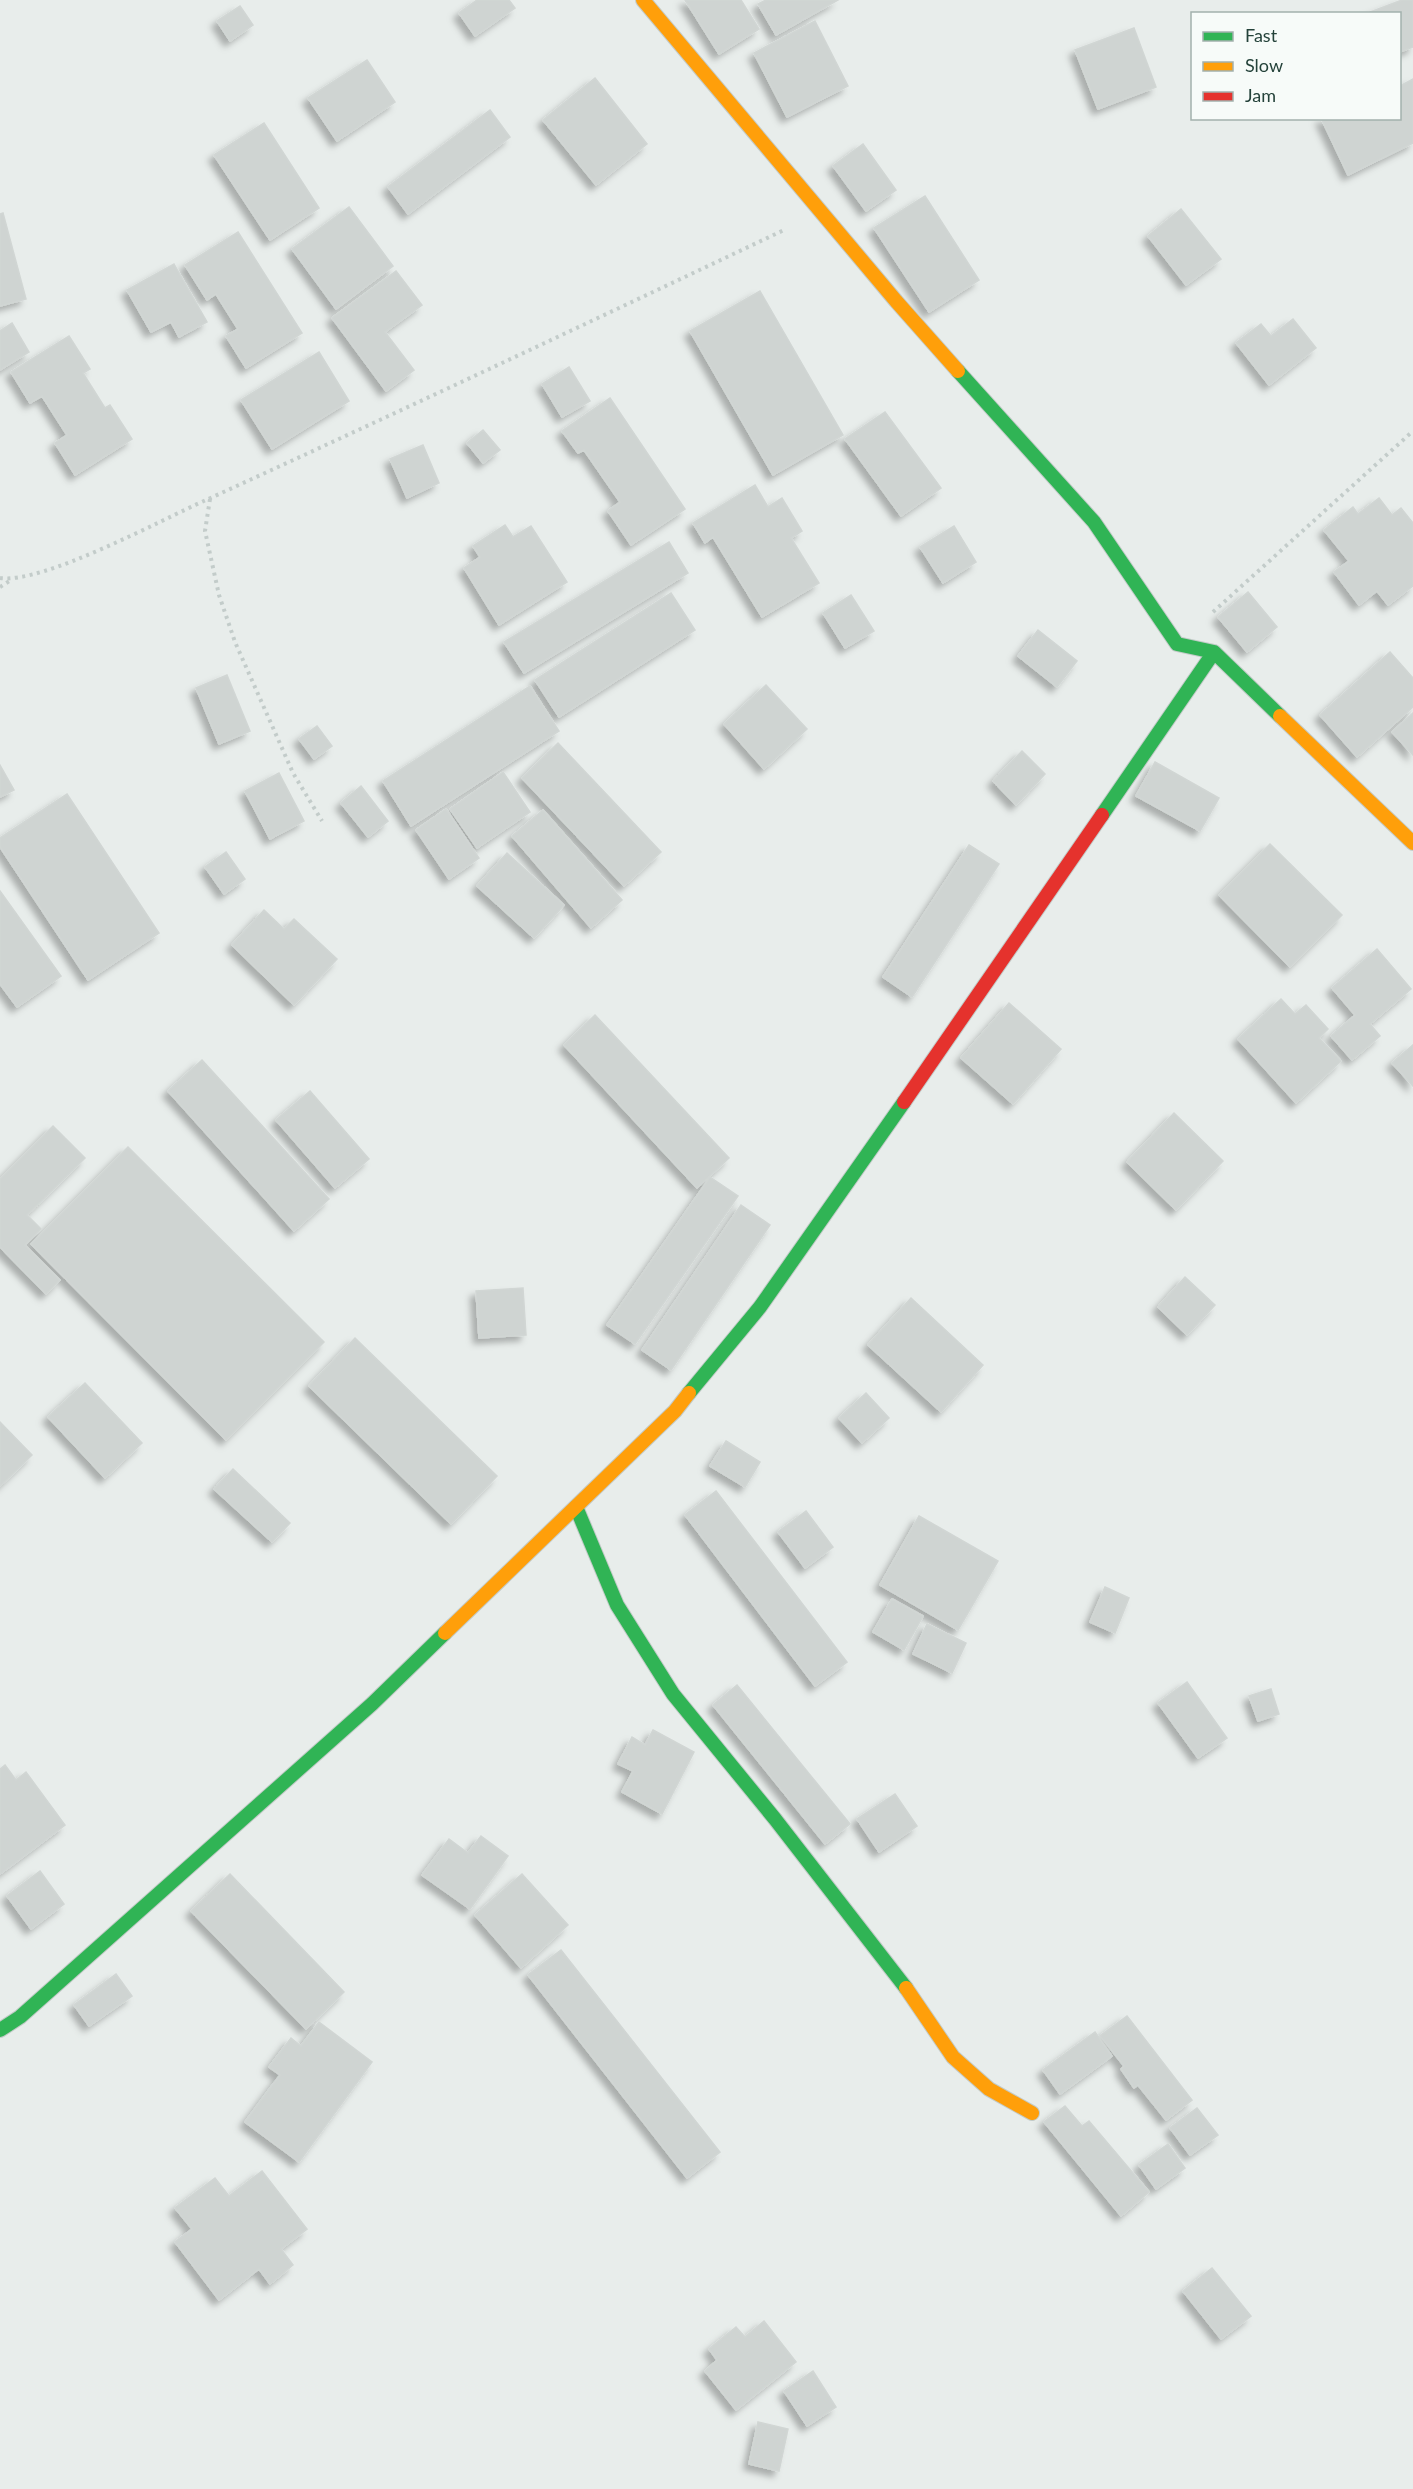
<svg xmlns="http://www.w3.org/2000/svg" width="1413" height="2489" viewBox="0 0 1413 2489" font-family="Lato,sans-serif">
  <defs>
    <filter id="shadow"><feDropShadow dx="-5.5" dy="5.5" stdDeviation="3" flood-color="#0004"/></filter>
  </defs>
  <rect width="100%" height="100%" fill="#e8edeb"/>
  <!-- building -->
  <path fill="#cfd4d2" stroke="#d1d6d4" stroke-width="1.5" filter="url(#shadow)" d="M 477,0 L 509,0 L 515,8 L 475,36 L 459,13 Z
    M 685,0 L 741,0 L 759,29 L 719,54 Z
    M 766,0 L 838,0 L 776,35 L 758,4 Z
    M 1402,0 L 1413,0 L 1413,47 L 1400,52 L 1400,14 L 1365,14 Z
    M 240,6 L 253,25 L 230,41 L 217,21 Z
    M 815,21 L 848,86 L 787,117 L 754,53 Z
    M 1134,28 L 1156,87 L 1098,109 L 1075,50 Z
    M 367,60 L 395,102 L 337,141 L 308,98 Z
    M 595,78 L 647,144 L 596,185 L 543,120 Z
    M 1413,79 L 1413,143 L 1348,175 L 1321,118 L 1400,118 L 1400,86 Z
    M 490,110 L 510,137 L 408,214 L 388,187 Z
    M 264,123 L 319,208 L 270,240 L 214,155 Z
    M 863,144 L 896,190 L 866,211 L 833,166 Z
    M 925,196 L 979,280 L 929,312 L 874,228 Z
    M 349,207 L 393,266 L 336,309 L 292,249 Z
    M 1181,209 L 1221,259 L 1186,285 L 1148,236 Z
    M 3,213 L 26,299 L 0,306 L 0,214 Z
    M 238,232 L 302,333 L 246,368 L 226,336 L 238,329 L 216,294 L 207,300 L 185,265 Z
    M 174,264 L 207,322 L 179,337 L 171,322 L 151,332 L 127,290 Z
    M 396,271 L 422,305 L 385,332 L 414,370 L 386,391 L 332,318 Z
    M 760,291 L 843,435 L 773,475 L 690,331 Z
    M 1293,319 L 1316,348 L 1269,385 L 1236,343 L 1261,324 L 1271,336 Z
    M 12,323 L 29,352 L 0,370 L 0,331 Z
    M 69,336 L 90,369 L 83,373 L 105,408 L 110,405 L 132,439 L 75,475 L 55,443 L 67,435 L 42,396 L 30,403 L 11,372 Z
    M 319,352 L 349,401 L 272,449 L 241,400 Z
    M 569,367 L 590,401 L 562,417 L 542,384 Z
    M 610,398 L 685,509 L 631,545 L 608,511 L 620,502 L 584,450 L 578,453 L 562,431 Z
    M 885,412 L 941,488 L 901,516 L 845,439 Z
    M 483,430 L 500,450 L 483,463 L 467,443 Z
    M 423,445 L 439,483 L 407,498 L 390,459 Z
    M 755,485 L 768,507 L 782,498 L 802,531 L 791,538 L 819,583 L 762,617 L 713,537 L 705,543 L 693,523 Z
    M 1379,498 L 1392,515 L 1401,508 L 1413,523 L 1413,586 L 1388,605 L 1377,591 L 1359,605 L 1334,572 L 1349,561 L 1324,530 L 1353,507 L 1358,514 Z
    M 505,525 L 513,537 L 531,526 L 567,582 L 499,625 L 464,568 L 480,557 L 473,546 Z
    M 954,526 L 976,562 L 943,583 L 920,547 Z
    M 669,542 L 688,573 L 524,673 L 504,642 Z
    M 1248,592 L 1277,627 L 1247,652 L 1218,617 Z
    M 671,593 L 695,630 L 559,717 L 535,680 Z
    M 851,595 L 874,631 L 845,648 L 823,613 Z
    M 1038,630 L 1077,661 L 1057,687 L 1018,656 Z
    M 1390,652 L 1413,678 L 1413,707 L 1357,757 L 1320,715 Z
    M 227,675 L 250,731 L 219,744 L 196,688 Z
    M 766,685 L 807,729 L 764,769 L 724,724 Z
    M 530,686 L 559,731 L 411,826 L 383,781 Z
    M 1413,713 L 1413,755 L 1392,732 Z
    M 317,726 L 332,746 L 314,759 L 299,739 Z
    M 558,743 L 661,852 L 624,886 L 522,778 Z
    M 1022,751 L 1045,774 L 1016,805 L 993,781 Z
    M 1155,762 L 1219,798 L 1200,831 L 1136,796 Z
    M 0,765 L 14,790 L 0,797 Z
    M 503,772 L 530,812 L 477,848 L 450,809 Z
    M 279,773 L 304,821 L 270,839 L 245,791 Z
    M 361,786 L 388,821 L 368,837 L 341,803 Z
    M 67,794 L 159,933 L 88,980 L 0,847 L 0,838 Z
    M 446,809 L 479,858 L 449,879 L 416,830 Z
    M 543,810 L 622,900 L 591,928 L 512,836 Z
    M 1270,844 L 1342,915 L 1290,967 L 1219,895 Z
    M 969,845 L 999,864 L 912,997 L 883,977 Z
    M 226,852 L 245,879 L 224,894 L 205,867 Z
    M 507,853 L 564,905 L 534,938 L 477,886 Z
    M 0,891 L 61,976 L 17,1007 L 0,984 Z
    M 264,910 L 284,929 L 294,919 L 337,959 L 294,1005 L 232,945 Z
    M 1377,949 L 1411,989 L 1370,1024 L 1380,1036 L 1352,1060 L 1331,1036 L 1355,1015 L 1332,988 Z
    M 1281,999 L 1295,1014 L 1306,1005 L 1328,1029 L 1319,1038 L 1341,1061 L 1296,1103 L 1238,1039 Z
    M 1009,1003 L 1061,1049 L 1013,1104 L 961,1058 Z
    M 595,1015 L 729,1158 L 697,1188 L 564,1045 Z
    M 1413,1045 L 1413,1086 L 1392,1063 Z
    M 202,1060 L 329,1199 L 294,1231 L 168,1091 Z
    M 310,1091 L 369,1159 L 335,1188 L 276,1120 Z
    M 1174,1113 L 1223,1161 L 1176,1210 L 1127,1162 Z
    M 53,1126 L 85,1158 L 27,1215 L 41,1229 L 25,1245 L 60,1280 L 46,1294 L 0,1247 L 0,1179 Z
    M 128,1147 L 324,1342 L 226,1440 L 31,1244 Z
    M 710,1177 L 738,1196 L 635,1344 L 607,1325 Z
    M 741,1205 L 770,1225 L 671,1370 L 642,1350 Z
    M 1185,1277 L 1215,1305 L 1187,1335 L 1158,1307 Z
    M 523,1288 L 526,1335 L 479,1338 L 476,1291 Z
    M 911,1298 L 983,1365 L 941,1412 L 868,1345 Z
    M 355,1338 L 497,1476 L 451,1524 L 309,1386 Z
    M 85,1383 L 142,1443 L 105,1478 L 48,1417 Z
    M 866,1393 L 889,1418 L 862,1443 L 839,1418 Z
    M 0,1422 L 32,1455 L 0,1486 Z
    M 726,1441 L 760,1462 L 745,1487 L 710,1466 Z
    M 233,1469 L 290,1523 L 272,1542 L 214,1489 Z
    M 716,1491 L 847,1662 L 815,1686 L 685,1515 Z
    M 806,1511 L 833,1547 L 805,1568 L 778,1532 Z
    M 919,1516 L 998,1561 L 958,1630 L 880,1585 Z
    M 1105,1587 L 1129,1598 L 1115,1633 L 1090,1622 Z
    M 892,1599 L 923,1616 L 904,1650 L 873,1632 Z
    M 927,1624 L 966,1643 L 952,1673 L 913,1654 Z
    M 1187,1682 L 1227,1738 L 1198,1758 L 1158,1703 Z
    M 737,1685 L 850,1824 L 825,1844 L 713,1705 Z
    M 1271,1689 L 1279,1714 L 1258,1721 L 1249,1696 Z
    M 653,1730 L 694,1752 L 662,1814 L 622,1792 L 633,1771 L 618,1764 L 632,1737 L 645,1745 Z
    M 5,1765 L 16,1780 L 26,1772 L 65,1825 L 0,1874 L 0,1769 Z
    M 895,1794 L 917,1826 L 879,1852 L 857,1819 Z
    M 481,1836 L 508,1856 L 470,1909 L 422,1875 L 449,1839 L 468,1853 Z
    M 40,1871 L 64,1904 L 31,1929 L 7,1896 Z
    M 230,1874 L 344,1992 L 306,2029 L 191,1911 Z
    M 522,1874 L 568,1925 L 521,1968 L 475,1915 Z
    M 561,1950 L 720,2152 L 687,2178 L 528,1975 Z
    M 116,1974 L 132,1996 L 89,2026 L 74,2005 Z
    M 1127,2016 L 1192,2100 L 1166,2120 L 1138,2085 L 1134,2088 L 1121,2069 L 1124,2066 L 1100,2036 Z
    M 319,2022 L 372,2062 L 299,2162 L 245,2122 L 280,2075 L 269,2067 L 291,2038 L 301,2046 Z
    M 1095,2032 L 1112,2056 L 1060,2094 L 1043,2070 Z
    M 1065,2106 L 1082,2126 L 1089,2121 L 1149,2192 L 1121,2216 L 1044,2122 Z
    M 1197,2108 L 1218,2135 L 1190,2155 L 1170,2128 Z
    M 1168,2144 L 1185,2168 L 1156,2189 L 1139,2165 Z
    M 262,2171 L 307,2229 L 281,2249 L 293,2265 L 270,2284 L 259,2269 L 219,2300 L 175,2242 L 192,2229 L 175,2208 L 215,2178 L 229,2196 Z
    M 1212,2268 L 1251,2316 L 1221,2339 L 1183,2291 Z
    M 764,2321 L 796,2362 L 736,2410 L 705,2371 L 717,2360 L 709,2349 L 736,2327 L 745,2337 Z
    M 813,2371 L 836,2407 L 807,2426 L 784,2391 Z
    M 758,2422 L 788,2429 L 779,2471 L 749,2464 Z"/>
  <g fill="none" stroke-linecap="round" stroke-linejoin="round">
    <!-- fast casing -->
    <g stroke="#c3cbc8" stroke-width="16">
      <path id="fast" d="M 958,371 L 1094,522 L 1177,644 L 1214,652 L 1280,716
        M 1102,815 L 1214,652
        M 689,1393 L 760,1307 L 904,1102
        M 576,1507 L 617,1605 L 673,1694 L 775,1819 L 906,1988
        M 0,2030 L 20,2017 L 372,1704 L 445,1633"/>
    </g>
    <!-- slow casing -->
    <g stroke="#c3cbc8" stroke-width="16">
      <path id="slow" d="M 643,0 L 896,301 L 958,371
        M 1280,716 L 1413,843
        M 445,1633 L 675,1411 L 689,1393
        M 906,1988 L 953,2057 L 989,2089 L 1032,2113"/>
    </g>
    <!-- jam casing -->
    <g stroke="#c3cbc8" stroke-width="16">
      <path id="jam" d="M 904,1102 L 1102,815"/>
    </g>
    <!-- path -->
    <path stroke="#c3ccca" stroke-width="4" stroke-dasharray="3 4.5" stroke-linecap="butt" d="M 210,499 L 205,531 L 219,595 L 235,642 L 293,773 L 322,821
      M 0,578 C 43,584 161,520 206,500 C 399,412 592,321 784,230
      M 0,587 L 11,580
      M 1213,612 L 1413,431"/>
    <!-- fast -->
    <use href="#fast" stroke="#30b455" stroke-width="14"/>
    <!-- slow -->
    <use href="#slow" stroke="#ff9f0a" stroke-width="14"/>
    <!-- jam -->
    <use href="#jam" stroke="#e5322d" stroke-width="14"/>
  </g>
  <!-- legend -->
  <rect x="1191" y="12" width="210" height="108" fill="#f7fbf9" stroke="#a3b1ad" stroke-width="1.5"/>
  <rect x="1203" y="32" width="30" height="9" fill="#30b455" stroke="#a3b1ad" stroke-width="1.5"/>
  <text x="1245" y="42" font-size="18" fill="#24423a">Fast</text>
  <rect x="1203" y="62" width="30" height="9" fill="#ff9f0a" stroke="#a3b1ad" stroke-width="1.5"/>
  <text x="1245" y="72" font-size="18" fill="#24423a">Slow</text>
  <rect x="1203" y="92" width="30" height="9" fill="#e5322d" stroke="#a3b1ad" stroke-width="1.5"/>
  <text x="1245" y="102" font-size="18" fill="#24423a">Jam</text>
</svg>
